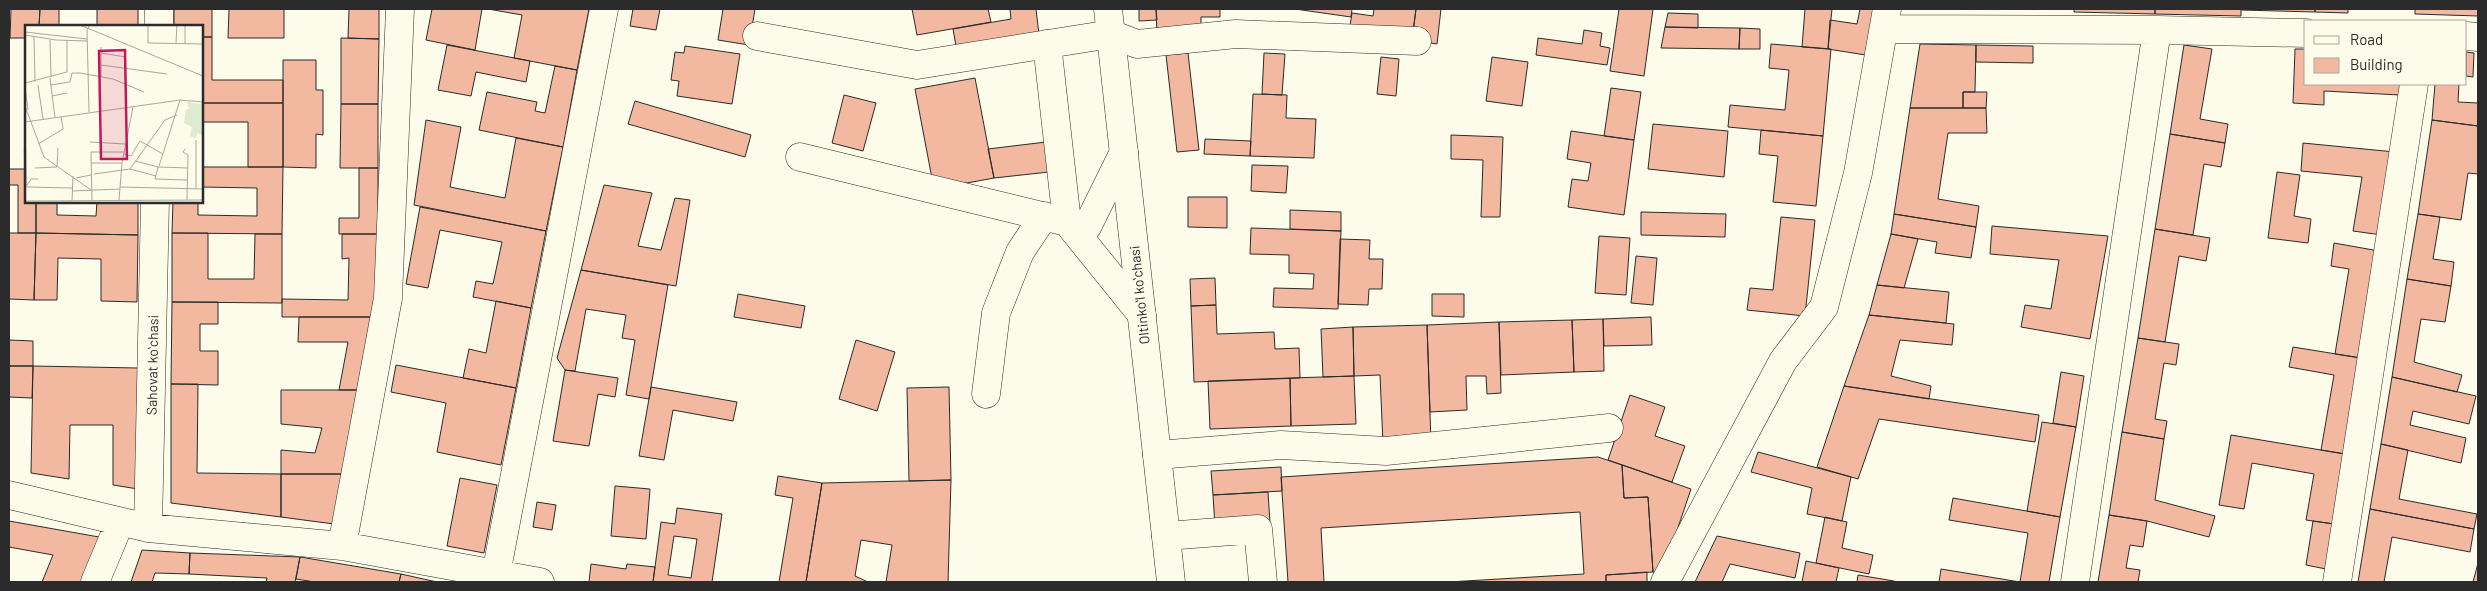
<svg xmlns="http://www.w3.org/2000/svg" width="2487" height="591" viewBox="0 0 2487 591" font-family="Barlow,sans-serif">
  <rect width="100%" height="100%" fill="#fdfbea"/>
  <!-- building -->
  <path fill="#f2b8a0" stroke="#2b2b2b" fill-rule="evenodd" d="M 11,9 L 40,9 L 39,26 L 26,26 L 26,38 L 10,38 Z
    M 40,9 L 59,9 L 59,26 L 39,26 Z
    M 97,9 L 138,9 L 138,26 L 97,26 Z
    M 174,9 L 212,9 L 212,37 L 201,37 L 201,26 L 174,26 Z
    M 229,9 L 284,9 L 284,38 L 228,38 Z
    M 349,9 L 379,9 L 379,39 L 348,38 Z
    M 432,9 L 482,9 L 475,50 L 426,40 Z
    M 488,9 L 589,9 L 577,70 L 514,58 L 522,15 Z
    M 633,9 L 660,9 L 656,30 L 630,26 Z
    M 723,9 L 755,9 L 749,45 L 718,40 Z
    M 912,9 L 988,9 L 991,22 L 917,35 Z
    M 1010,9 L 1036,9 L 1040,43 L 958,57 L 953,29 L 1011,19 Z
    M 1139,9 L 1156,9 L 1157,20 L 1139,21 Z
    M 1156,9 L 1220,9 L 1220,17 L 1201,17 L 1201,33 L 1157,34 Z
    M 1295,9 L 1352,9 L 1351,17 Z
    M 1374,9 L 1416,9 L 1412,40 L 1349,32 L 1352,13 L 1373,16 Z
    M 1416,9 L 1441,9 L 1437,44 L 1412,40 Z
    M 1619,9 L 1653,9 L 1644,76 L 1610,71 Z
    M 1805,9 L 1832,9 L 1828,49 L 1802,47 Z
    M 1860,9 L 1879,9 L 1872,56 L 1828,49 L 1830,20 L 1857,24 Z
    M 2074,9 L 2155,9 L 2155,14 L 2074,12 Z
    M 2155,9 L 2241,9 L 2241,16 L 2155,14 Z
    M 2241,9 L 2315,9 L 2315,12 L 2241,10 Z
    M 2315,9 L 2348,9 L 2348,13 L 2315,12 Z
    M 2415,9 L 2478,9 L 2478,16 L 2415,14 Z
    M 1668,13 L 1698,14 L 1698,28 L 1665,27 Z
    M 1665,27 L 1740,28 L 1739,49 L 1661,48 Z
    M 1740,28 L 1760,29 L 1760,49 L 1739,49 Z
    M 1584,30 L 1602,33 L 1600,46 L 1610,48 L 1607,65 L 1536,55 L 1538,38 L 1582,44 Z
    M 201,37 L 212,37 L 212,80 L 283,80 L 283,103 L 201,103 Z
    M 341,38 L 379,39 L 378,104 L 341,104 Z
    M 1771,44 L 1831,49 L 1823,136 L 1728,127 L 1730,105 L 1785,110 L 1789,70 L 1769,68 Z
    M 1920,44 L 1976,45 L 1975,92 L 1963,92 L 1963,108 L 1910,108 Z
    M 447,45 L 530,61 L 526,82 L 476,72 L 471,96 L 438,90 Z
    M 1976,45 L 2033,46 L 2033,63 L 1976,62 Z
    M 2184,45 L 2212,49 L 2200,119 L 2228,124 L 2225,143 L 2170,134 Z
    M 685,46 L 740,54 L 732,104 L 677,96 L 679,81 L 671,80 L 675,52 L 684,53 Z
    M 2295,49 L 2306,49 L 2306,84 L 2401,84 L 2400,95 L 2324,91 L 2324,105 L 2293,103 Z
    M 2466,52 L 2474,53 L 2473,77 L 2466,76 Z
    M 1188,53 L 1199,150 L 1177,152 L 1166,55 Z
    M 1264,53 L 1285,54 L 1282,95 L 1262,94 Z
    M 1381,57 L 1399,59 L 1396,96 L 1377,94 Z
    M 1492,57 L 1528,62 L 1522,106 L 1486,101 Z
    M 283,60 L 316,60 L 316,90 L 323,90 L 323,135 L 316,134 L 316,168 L 283,167 Z
    M 555,66 L 577,70 L 563,147 L 479,130 L 487,92 L 537,102 L 535,111 L 545,113 Z
    M 975,78 L 994,178 L 934,189 L 915,89 Z
    M 2435,84 L 2459,84 L 2458,102 L 2478,103 L 2478,126 L 2432,120 Z
    M 1611,88 L 1641,92 L 1634,140 L 1604,136 Z
    M 1963,92 L 1987,92 L 1986,108 L 1963,108 Z
    M 1253,94 L 1287,95 L 1286,118 L 1316,119 L 1314,158 L 1250,156 Z
    M 844,95 L 876,103 L 863,151 L 832,143 Z
    M 635,101 L 751,135 L 745,157 L 628,124 Z
    M 201,103 L 283,103 L 283,167 L 248,167 L 248,122 L 201,122 L 201,128 Z
    M 341,104 L 378,104 L 378,168 L 340,168 Z
    M 1910,108 L 1986,108 L 1987,133 L 1948,133 L 1938,199 L 1979,206 L 1976,227 L 1894,214 Z
    M 426,120 L 461,127 L 450,187 L 505,198 L 516,138 L 563,147 L 546,231 L 414,205 Z
    M 2432,120 L 2478,126 L 2478,174 L 2468,173 L 2461,220 L 2418,214 Z
    M 1653,124 L 1728,131 L 1724,177 L 1648,169 Z
    M 1761,130 L 1823,136 L 1816,206 L 1773,202 L 1778,156 L 1759,154 Z
    M 1571,131 L 1634,140 L 1624,215 L 1568,207 L 1572,179 L 1588,181 L 1591,163 L 1567,159 Z
    M 2170,134 L 2225,143 L 2221,167 L 2204,164 L 2193,235 L 2155,229 Z
    M 1451,135 L 1503,137 L 1500,217 L 1481,217 L 1483,160 L 1451,159 Z
    M 1205,139 L 1251,141 L 1250,156 L 1204,154 Z
    M 1046,142 L 1049,172 L 994,178 L 988,149 Z
    M 2303,143 L 2395,152 L 2382,235 L 2353,231 L 2362,177 L 2301,171 Z
    M 1252,165 L 1288,166 L 1286,193 L 1251,191 Z
    M 201,167 L 283,167 L 282,234 L 172,233 L 173,201 L 198,201 L 198,215 L 257,216 L 257,188 L 201,187 Z
    M 359,168 L 378,168 L 378,234 L 339,234 L 339,218 L 359,218 Z
    M 9,169 L 26,169 L 26,201 L 36,201 L 36,233 L 18,233 L 18,185 L 9,185 Z
    M 2277,172 L 2300,175 L 2294,216 L 2311,219 L 2308,243 L 2268,238 Z
    M 604,185 L 652,193 L 638,246 L 661,250 L 675,198 L 690,200 L 676,286 L 581,270 Z
    M 1188,197 L 1227,197 L 1227,228 L 1188,227 Z
    M 36,201 L 57,201 L 57,215 L 96,216 L 97,201 L 138,201 L 138,235 L 36,233 Z
    M 420,207 L 546,231 L 531,308 L 473,297 L 476,281 L 493,284 L 502,242 L 440,230 L 428,288 L 406,284 Z
    M 1290,210 L 1341,212 L 1341,231 L 1290,229 Z
    M 1641,212 L 1726,214 L 1725,237 L 1641,235 Z
    M 1894,214 L 1976,227 L 1971,258 L 1935,253 L 1937,242 L 1891,234 Z
    M 2418,214 L 2440,217 L 2433,259 L 2454,262 L 2451,286 L 2407,279 Z
    M 1781,217 L 1815,220 L 1805,316 L 1747,310 L 1750,288 L 1773,290 Z
    M 1992,226 L 2108,236 L 2090,339 L 2021,327 L 2025,305 L 2051,309 L 2059,260 L 1990,254 Z
    M 1251,228 L 1341,231 L 1338,309 L 1273,307 L 1274,288 L 1313,289 L 1314,274 L 1289,273 L 1289,255 L 1250,254 Z
    M 2155,229 L 2210,238 L 2206,261 L 2179,256 L 2165,342 L 2138,338 Z
    M 9,233 L 36,233 L 34,300 L 9,299 Z
    M 36,233 L 138,235 L 137,302 L 101,301 L 101,259 L 58,258 L 57,300 L 34,300 Z
    M 172,233 L 208,233 L 208,279 L 254,279 L 255,234 L 282,234 L 282,303 L 172,302 Z
    M 342,234 L 378,234 L 377,317 L 282,317 L 282,299 L 348,300 L 349,258 L 342,259 Z
    M 1891,234 L 1918,239 L 1904,288 L 1877,285 Z
    M 1599,236 L 1630,238 L 1626,295 L 1595,293 Z
    M 1340,239 L 1370,240 L 1369,259 L 1383,259 L 1382,289 L 1369,289 L 1368,305 L 1338,304 Z
    M 2334,243 L 2379,251 L 2361,358 L 2335,354 L 2349,269 L 2331,266 Z
    M 1636,256 L 1657,258 L 1653,305 L 1631,303 Z
    M 581,270 L 668,285 L 649,399 L 626,395 L 635,340 L 622,338 L 626,315 L 586,309 L 575,371 L 565,370 L 557,358 Z
    M 1215,278 L 1216,305 L 1191,306 L 1190,279 Z
    M 2407,279 L 2451,286 L 2445,322 L 2421,319 L 2414,362 L 2462,375 L 2457,392 L 2392,377 Z
    M 1877,285 L 1949,292 L 1946,323 L 1869,315 Z
    M 738,294 L 805,306 L 801,328 L 734,317 Z
    M 1432,294 L 1464,294 L 1464,317 L 1432,316 Z
    M 496,301 L 531,308 L 516,388 L 463,378 L 469,349 L 486,353 Z
    M 172,302 L 218,302 L 218,324 L 200,324 L 200,351 L 218,351 L 218,385 L 171,384 Z
    M 1216,305 L 1217,334 L 1274,332 L 1275,349 L 1299,348 L 1300,378 L 1194,382 L 1191,306 Z
    M 1869,315 L 1954,324 L 1952,345 L 1900,340 L 1891,376 L 1931,386 L 1929,399 L 1844,386 Z
    M 299,317 L 377,317 L 362,390 L 339,390 L 348,342 L 298,342 Z
    M 1651,317 L 1652,345 L 1604,346 L 1603,319 Z
    M 1603,319 L 1604,371 L 1574,372 L 1572,320 Z
    M 1572,320 L 1574,372 L 1501,375 L 1499,322 Z
    M 1499,322 L 1501,393 L 1487,394 L 1486,376 L 1466,376 L 1467,410 L 1430,412 L 1427,325 Z
    M 1427,325 L 1431,443 L 1383,444 L 1380,375 L 1354,376 L 1353,327 Z
    M 1353,327 L 1354,376 L 1323,377 L 1321,329 Z
    M 2138,338 L 2179,344 L 2176,365 L 2164,363 L 2155,419 L 2167,421 L 2164,439 L 2122,432 Z
    M 9,340 L 33,341 L 33,366 L 9,366 Z
    M 856,340 L 895,352 L 877,411 L 839,399 Z
    M 2293,347 L 2361,358 L 2345,454 L 2321,450 L 2334,375 L 2289,367 Z
    M 396,365 L 516,388 L 501,465 L 437,452 L 446,403 L 391,392 Z
    M 9,366 L 33,366 L 32,398 L 9,397 Z
    M 33,366 L 138,368 L 138,489 L 113,485 L 113,425 L 70,425 L 69,479 L 31,473 Z
    M 565,370 L 618,378 L 615,397 L 598,394 L 589,446 L 553,441 Z
    M 2061,372 L 2084,376 L 2076,427 L 2053,423 Z
    M 1354,376 L 1356,424 L 1291,426 L 1290,378 Z
    M 2392,377 L 2476,396 L 2469,424 L 2413,411 L 2410,425 L 2466,438 L 2461,463 L 2381,444 Z
    M 1290,378 L 1291,426 L 1210,429 L 1208,381 Z
    M 171,384 L 198,384 L 197,473 L 281,474 L 281,517 L 171,503 Z
    M 1844,386 L 2039,415 L 2035,442 L 1879,419 L 1858,479 L 1817,467 Z
    M 651,387 L 737,402 L 733,421 L 673,410 L 664,460 L 639,456 Z
    M 949,387 L 951,480 L 909,481 L 907,388 Z
    M 281,390 L 362,390 L 344,474 L 281,474 L 281,450 L 315,453 L 322,428 L 281,424 Z
    M 1630,395 L 1665,407 L 1655,436 L 1685,446 L 1672,482 L 1608,460 Z
    M 2042,422 L 2076,427 L 2060,517 L 2027,511 Z
    M 2122,432 L 2164,439 L 2155,500 L 2215,516 L 2209,537 L 2147,521 L 2109,515 Z
    M 2231,435 L 2345,454 L 2334,524 L 2306,520 L 2314,474 L 2252,463 L 2244,509 L 2219,505 Z
    M 2381,444 L 2408,450 L 2399,499 L 2477,514 L 2474,529 L 2370,509 Z
    M 1758,452 L 1851,477 L 1842,521 L 1807,514 L 1812,488 L 1751,472 Z
    M 1598,457 L 1622,465 L 1624,498 L 1648,497 L 1653,572 L 1606,575 L 1606,582 L 1448,582 L 1584,574 L 1580,512 L 1321,528 L 1324,582 L 1288,582 L 1281,477 Z
    M 1622,465 L 1691,489 L 1662,575 L 1653,572 L 1648,497 L 1624,498 Z
    M 1281,467 L 1282,491 L 1213,495 L 1211,471 Z
    M 281,474 L 344,474 L 334,524 L 281,517 Z
    M 778,476 L 822,483 L 806,582 L 779,582 L 793,498 L 775,495 Z
    M 460,478 L 497,485 L 484,553 L 447,546 Z
    M 951,480 L 948,582 L 886,582 L 892,545 L 861,540 L 855,576 L 868,582 L 806,582 L 822,483 Z
    M 615,486 L 650,489 L 646,539 L 611,536 Z
    M 1268,492 L 1270,523 L 1215,527 L 1213,495 Z
    M 1953,498 L 2060,517 L 2049,582 L 1939,582 L 1941,569 L 2020,582 L 2028,533 L 1949,520 Z
    M 537,502 L 556,505 L 552,530 L 533,527 Z
    M 677,508 L 722,514 L 712,582 L 653,582 L 661,522 L 675,524 ZM 674,536 L 697,539 L 691,578 L 668,575 Z
    M 2370,509 L 2474,529 L 2470,552 L 2392,537 L 2384,582 L 2358,582 Z
    M 2109,515 L 2147,521 L 2143,547 L 2130,545 L 2126,568 L 2140,570 L 2138,582 L 2098,582 Z
    M 1825,517 L 1847,522 L 1842,548 L 1873,555 L 1869,574 L 1816,563 Z
    M 9,521 L 99,537 L 82,582 L 42,582 L 53,555 L 9,547 Z
    M 2313,521 L 2334,524 L 2326,569 L 2306,565 Z
    M 1717,536 L 1800,553 L 1795,578 L 1730,564 L 1722,582 L 1695,582 Z
    M 142,550 L 190,553 L 189,574 L 155,573 L 152,582 L 131,582 Z
    M 190,553 L 300,557 L 295,582 L 266,582 L 267,578 L 189,574 Z
    M 300,557 L 401,574 L 399,582 L 315,582 L 296,579 Z
    M 1806,561 L 1839,568 L 1836,582 L 1802,582 Z
    M 2478,563 L 2478,582 L 2473,582 Z
    M 591,564 L 626,569 L 627,564 L 655,567 L 653,582 L 589,582 Z
    M 1647,572 L 1647,582 L 1606,582 L 1606,575 Z
    M 401,574 L 437,582 L 399,582 Z
    M 1858,575 L 1894,581 L 1894,582 L 1857,582 Z"/>
  <g fill="none" stroke-linecap="round" stroke-linejoin="round">
    <!-- minor casing -->
    <g stroke="#2b2b2b" stroke-width="29">
      <path id="minor" d="M 159,26 L 159,9
        M 1884,29 L 2157,30 L 2306,33
        M 757,36 L 917,65 L 1111,34 L 1137,44 L 1236,34 L 1417,41
        M 2466,36 L 2478,37
        M 1047,44 L 1067,222 L 1142,315
        M 800,157 L 1087,227 L 1124,152
        M 986,394 L 996,313 L 1020,252 L 1044,216
        M 1157,455 L 1281,445 L 1386,451 L 1609,428
        M 9,495 L 148,528 L 342,546 L 540,582
        M 148,528 L 155,201
        M 1166,536 L 1258,529 L 1263,582
        M 342,546 L 388,298 L 400,9
        M 496,574 L 604,9
        M 95,582 L 120,522
        M 1665,582 L 1783,361 L 1824,307 L 1858,173 L 1887,9
        M 2075,582 L 2157,30
        M 2337,582 L 2414,84"/>
    </g>
    <!-- major casing -->
    <g stroke="#2b2b2b" stroke-width="29">
      <path id="major" d="M 1108,9 L 1171,582"/>
    </g>
    <!-- minor -->
    <use href="#minor" stroke="#fdfbea" stroke-width="28"/>
    <!-- major -->
    <use href="#major" stroke="#fdfbea" stroke-width="28"/>
  </g>
  <g text-anchor="middle" dominant-baseline="central" stroke-width="4" stroke-linejoin="round" paint-order="stroke">
    <!-- street labels -->
    <g font-size="14" fill="#2b2b2b" stroke="#fdfbea">
      <text transform="translate(1139 295) rotate(-96)">Oltinkoʻl koʻchasi</text>
      <text transform="translate(152 365) rotate(-89)">Sahovat koʻchasi</text>
    </g>
  </g>
  <!-- overview -->
  <g transform="translate(25 25)">
    <rect width="178" height="178" fill="#fdfbea"/>
    <path d="M 162,77 L 177,79 L 177,111 L 173,108 L 170,113 L 165,111 L 167,102 L 159,98 L 161,84 L 164,84 Z" fill="#deebd1"/>
    <path fill="none" stroke="#c7d0d0" stroke-width="2.5" d="M 0,124 L 1,160"/>
    <path fill="none" stroke="#a9a89e" stroke-width="1" d="M 55,0 L 178,51M 123,0 L 123,18 L 178,19M 0,7 L 62,14M 0,10 L 31,15 L 62,16M 9,12 L 10,57M 25,15 L 26,52M 151,18 L 152,0M 160,19 L 160,0M 76,22 L 76,52M 76,28 L 101,32M 76,40 L 142,49M 25,53 L 30,93M 0,58 L 42,47 L 42,15M 13,60 L 18,94M 25,60 L 45,57 L 47,48 L 55,48 L 88,54 L 119,67M 0,62 L 3,85M 27,71 L 42,68M 0,81 L 19,132 L 66,165M 64,87 L 62,5 L 65,0M 0,97 L 155,75 L 178,77M 65,117 L 100,119M 13,119 L 38,104 L 36,92M 160,124 L 158,127 L 163,130 L 162,175M 99,129 L 106,131 L 115,116 L 138,129M 110,136 L 133,142 L 163,143M 66,138 L 97,138M 134,141 L 155,75M 133,142 L 130,154 L 162,155M 10,143 L 32,142 L 33,123M 105,144 L 131,151M 69,149 L 105,144 L 140,95 L 152,90M 51,153 L 66,150M 2,162 L 47,163M 95,162 L 178,164M 0,163 L 6,154 L 13,154M 171,164 L 171,115M 47,166 L 95,164M 67,175 L 66,127 L 99,127M 94,175 L 97,138 L 108,82M 0,176 L 178,175M 47,176 L 48,151"/>
    <path fill="#c2185b" fill-opacity="0.15" stroke="#c2185b" stroke-width="2.5" d="M 100,25 L 102,134 L 76,134 L 74,26 Z"/>
    <rect width="178" height="178" fill="none" stroke="#2b2b2b" stroke-width="2.5"/>
  </g>
  <!-- border -->
  <rect width="2487" height="591" fill="none" stroke="#2b2b2b" stroke-width="20"/>
  <!-- legend -->
  <rect x="2304" y="20" width="162" height="65" fill="#fdfbea" stroke="#a9a89e"/>
  <rect x="2314" y="36" width="25" height="8" fill="#fdfbea" stroke="#a9a89e"/>
  <text x="2350" y="45" font-size="15" fill="#2b2b2b">Road</text>
  <rect x="2314" y="58" width="25" height="15" fill="#f2b8a0" stroke="#a9a89e"/>
  <text x="2350" y="70" font-size="15" fill="#2b2b2b">Building</text>
</svg>
